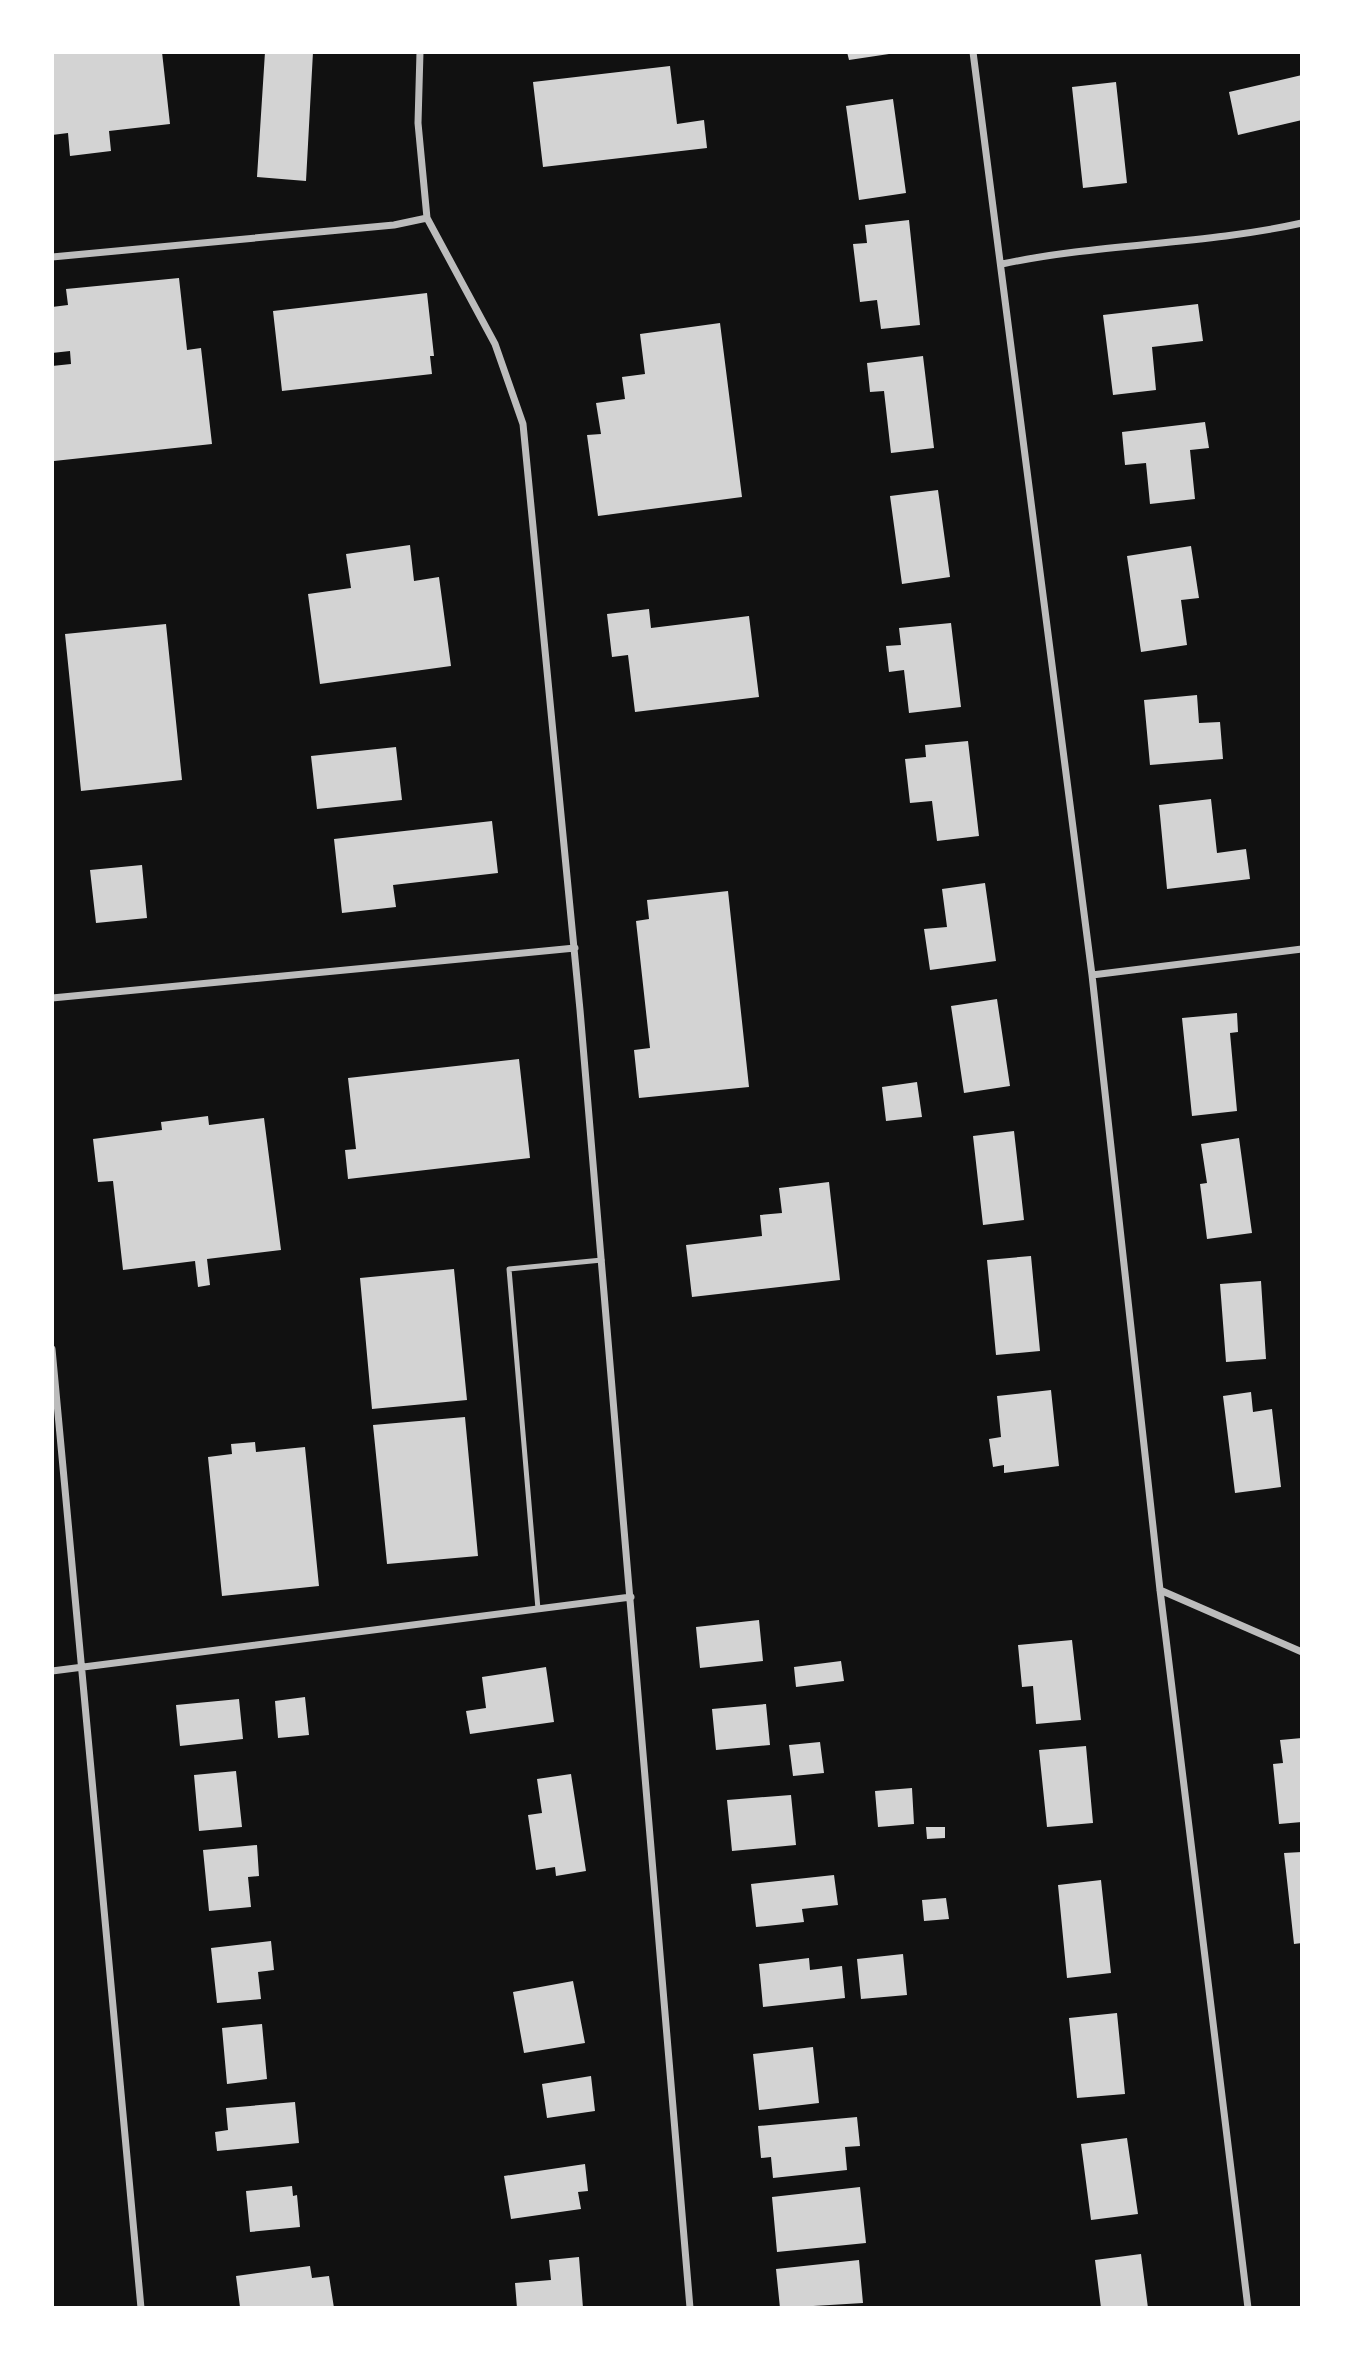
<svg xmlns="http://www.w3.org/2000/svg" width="1354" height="2360" viewBox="0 0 1354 2360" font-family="Barlow,sans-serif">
  <rect width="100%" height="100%" fill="#111"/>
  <!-- building -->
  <path fill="#d3d3d3" d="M 52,52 L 162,52 L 170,124 L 109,131 L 111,151 L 70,156 L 68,133 L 52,135 Z
    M 265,52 L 313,52 L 306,181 L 257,177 Z
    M 847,52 L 889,52 L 889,54 L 849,60 Z
    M 670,66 L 677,124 L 704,120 L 707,148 L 543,167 L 533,82 Z
    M 1302,75 L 1302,120 L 1238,135 L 1229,92 Z
    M 1116,82 L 1127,183 L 1083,188 L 1072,87 Z
    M 893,99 L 906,193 L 859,200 L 846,106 Z
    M 909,220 L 920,325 L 881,329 L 877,300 L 860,302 L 853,244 L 867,243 L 865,225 Z
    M 179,278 L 187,350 L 201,348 L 212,444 L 54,461 L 52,366 L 71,364 L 70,351 L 52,353 L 52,307 L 68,305 L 66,289 Z
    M 427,293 L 434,356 L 430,356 L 432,374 L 282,391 L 273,311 Z
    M 1198,304 L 1203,341 L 1152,347 L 1156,390 L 1113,395 L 1103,315 Z
    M 720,323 L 742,497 L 598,516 L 587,435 L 601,434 L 596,403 L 625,399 L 622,377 L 645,374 L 640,334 Z
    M 923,356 L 934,448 L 891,453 L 884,391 L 870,392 L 867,363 Z
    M 1205,422 L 1209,448 L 1190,450 L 1195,499 L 1150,504 L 1146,463 L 1125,465 L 1122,432 Z
    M 938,490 L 950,577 L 902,584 L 890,496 Z
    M 410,545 L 414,581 L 439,577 L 451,666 L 320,684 L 308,594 L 351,588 L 346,554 Z
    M 1191,546 L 1199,598 L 1181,600 L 1187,645 L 1141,652 L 1127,556 Z
    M 649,609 L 651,628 L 749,616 L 759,697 L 635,712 L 628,655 L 612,657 L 607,614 Z
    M 951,623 L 961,707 L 909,713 L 904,670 L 889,672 L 886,646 L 901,645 L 899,628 Z
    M 166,624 L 182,780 L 81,791 L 65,634 Z
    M 1197,695 L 1199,723 L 1220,722 L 1223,759 L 1150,765 L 1144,700 Z
    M 968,741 L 979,836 L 937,841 L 932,801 L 910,803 L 905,759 L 926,757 L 925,745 Z
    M 396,747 L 402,800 L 317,809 L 311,756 Z
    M 1211,799 L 1217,853 L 1246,849 L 1250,879 L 1167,889 L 1159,805 Z
    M 492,821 L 498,873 L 393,885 L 396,907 L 342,913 L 334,839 Z
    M 142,865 L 147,918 L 96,923 L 90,870 Z
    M 985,883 L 996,961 L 930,970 L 924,929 L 947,927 L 942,889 Z
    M 728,891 L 749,1087 L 639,1098 L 634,1050 L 650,1048 L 636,921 L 649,919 L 647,900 Z
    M 997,999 L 1010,1086 L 964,1093 L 951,1006 Z
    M 1237,1013 L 1238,1032 L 1230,1033 L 1237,1111 L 1192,1116 L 1182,1018 Z
    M 519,1059 L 530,1158 L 348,1179 L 345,1150 L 356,1149 L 348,1078 Z
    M 917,1082 L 922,1117 L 886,1121 L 882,1087 Z
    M 208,1116 L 209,1125 L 264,1118 L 281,1250 L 207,1259 L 210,1285 L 198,1287 L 195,1261 L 123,1270 L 113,1181 L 98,1182 L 93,1139 L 162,1130 L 161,1122 Z
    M 1014,1131 L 1024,1220 L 983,1225 L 973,1136 Z
    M 1239,1138 L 1252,1233 L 1207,1239 L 1200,1184 L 1207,1183 L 1201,1144 Z
    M 829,1182 L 840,1280 L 692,1297 L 686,1245 L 762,1236 L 760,1215 L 782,1213 L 779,1188 Z
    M 1031,1256 L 1040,1351 L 996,1355 L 987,1260 Z
    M 454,1269 L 467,1400 L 372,1409 L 360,1278 Z
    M 1261,1281 L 1266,1359 L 1226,1362 L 1220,1284 Z
    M 1051,1390 L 1059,1466 L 1004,1473 L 1004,1465 L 993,1467 L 989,1439 L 1001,1437 L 997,1396 Z
    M 1251,1392 L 1253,1412 L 1272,1409 L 1281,1487 L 1235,1493 L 1223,1396 Z
    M 465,1417 L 478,1556 L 387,1564 L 373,1425 Z
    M 255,1442 L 256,1452 L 305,1447 L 319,1586 L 222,1596 L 208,1457 L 232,1454 L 231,1444 Z
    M 759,1620 L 763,1661 L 700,1668 L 696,1627 Z
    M 1072,1640 L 1081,1720 L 1036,1724 L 1033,1686 L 1022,1687 L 1018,1645 Z
    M 841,1661 L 844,1681 L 796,1687 L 794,1667 Z
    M 546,1667 L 554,1722 L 470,1734 L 466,1711 L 486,1708 L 482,1677 Z
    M 305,1697 L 309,1735 L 278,1738 L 275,1701 Z
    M 239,1699 L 243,1739 L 180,1746 L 176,1705 Z
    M 766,1704 L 770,1745 L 716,1750 L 712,1709 Z
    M 1302,1738 L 1302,1822 L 1279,1824 L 1273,1764 L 1283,1763 L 1280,1740 Z
    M 820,1742 L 824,1773 L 793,1776 L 789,1745 Z
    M 1086,1746 L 1093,1823 L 1047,1827 L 1039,1750 Z
    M 236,1771 L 242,1827 L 199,1831 L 194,1775 Z
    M 571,1774 L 586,1871 L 556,1876 L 555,1867 L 536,1870 L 528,1815 L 542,1813 L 537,1779 Z
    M 912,1788 L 914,1824 L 878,1827 L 875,1791 Z
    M 791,1795 L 796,1845 L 732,1851 L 727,1800 Z
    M 926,1827 L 945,1827 L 945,1838 L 927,1839 Z
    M 257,1845 L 259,1876 L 248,1877 L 251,1907 L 209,1911 L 203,1850 Z
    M 1302,1852 L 1302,1943 L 1294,1944 L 1284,1853 Z
    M 834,1875 L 838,1905 L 802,1909 L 804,1922 L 756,1927 L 751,1884 Z
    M 1101,1880 L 1111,1973 L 1067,1978 L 1058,1885 Z
    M 946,1898 L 949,1919 L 924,1921 L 922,1900 Z
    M 271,1941 L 274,1970 L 258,1972 L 261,1999 L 217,2003 L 211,1948 Z
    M 903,1954 L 907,1995 L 861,1999 L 857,1959 Z
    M 809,1958 L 810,1970 L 842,1966 L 845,1998 L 763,2007 L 759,1964 Z
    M 573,1981 L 585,2043 L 524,2053 L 513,1992 Z
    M 1117,2013 L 1125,2094 L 1077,2098 L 1069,2018 Z
    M 262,2024 L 267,2079 L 227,2084 L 222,2028 Z
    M 813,2047 L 819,2103 L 759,2110 L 753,2054 Z
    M 591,2076 L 595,2111 L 547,2118 L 542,2084 Z
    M 295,2102 L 299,2143 L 217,2151 L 215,2132 L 228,2130 L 226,2108 Z
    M 857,2117 L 860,2146 L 845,2147 L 847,2170 L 773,2178 L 771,2157 L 761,2158 L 758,2126 Z
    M 1127,2138 L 1138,2214 L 1091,2220 L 1081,2144 Z
    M 585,2164 L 588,2191 L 578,2192 L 581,2209 L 511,2219 L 504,2176 Z
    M 292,2186 L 293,2196 L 297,2195 L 300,2227 L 250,2232 L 246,2191 Z
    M 860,2187 L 866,2243 L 777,2252 L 772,2197 Z
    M 1141,2254 L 1148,2308 L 1101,2308 L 1095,2260 Z
    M 579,2257 L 583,2308 L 517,2308 L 515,2283 L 551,2280 L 549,2260 Z
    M 859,2260 L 863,2303 L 780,2308 L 776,2269 Z
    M 310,2266 L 312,2278 L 329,2276 L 334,2308 L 240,2307 L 236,2276 Z"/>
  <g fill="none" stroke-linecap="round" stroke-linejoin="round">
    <!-- service -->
    <path stroke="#bcbcbc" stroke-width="5" d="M 538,1609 L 509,1269 L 602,1260"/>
    <!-- minor -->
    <path stroke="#bcbcbc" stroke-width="7" d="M 420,52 L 418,123 L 427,218 L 495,344 L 523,424 L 580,1010 L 690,2308
      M 973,52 L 1092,975 L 1160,1590 L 1248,2308
      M 52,257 L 394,225 L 427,218
      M 1002,264 C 1101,243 1203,245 1302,223
      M 1092,975 L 1302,949
      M 52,998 L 575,948
      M 52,1349 L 141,2308
      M 1160,1590 L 1302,1652
      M 52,1671 L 631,1597"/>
  </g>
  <!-- border -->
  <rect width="1354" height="2360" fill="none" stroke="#ffffff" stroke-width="108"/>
</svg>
